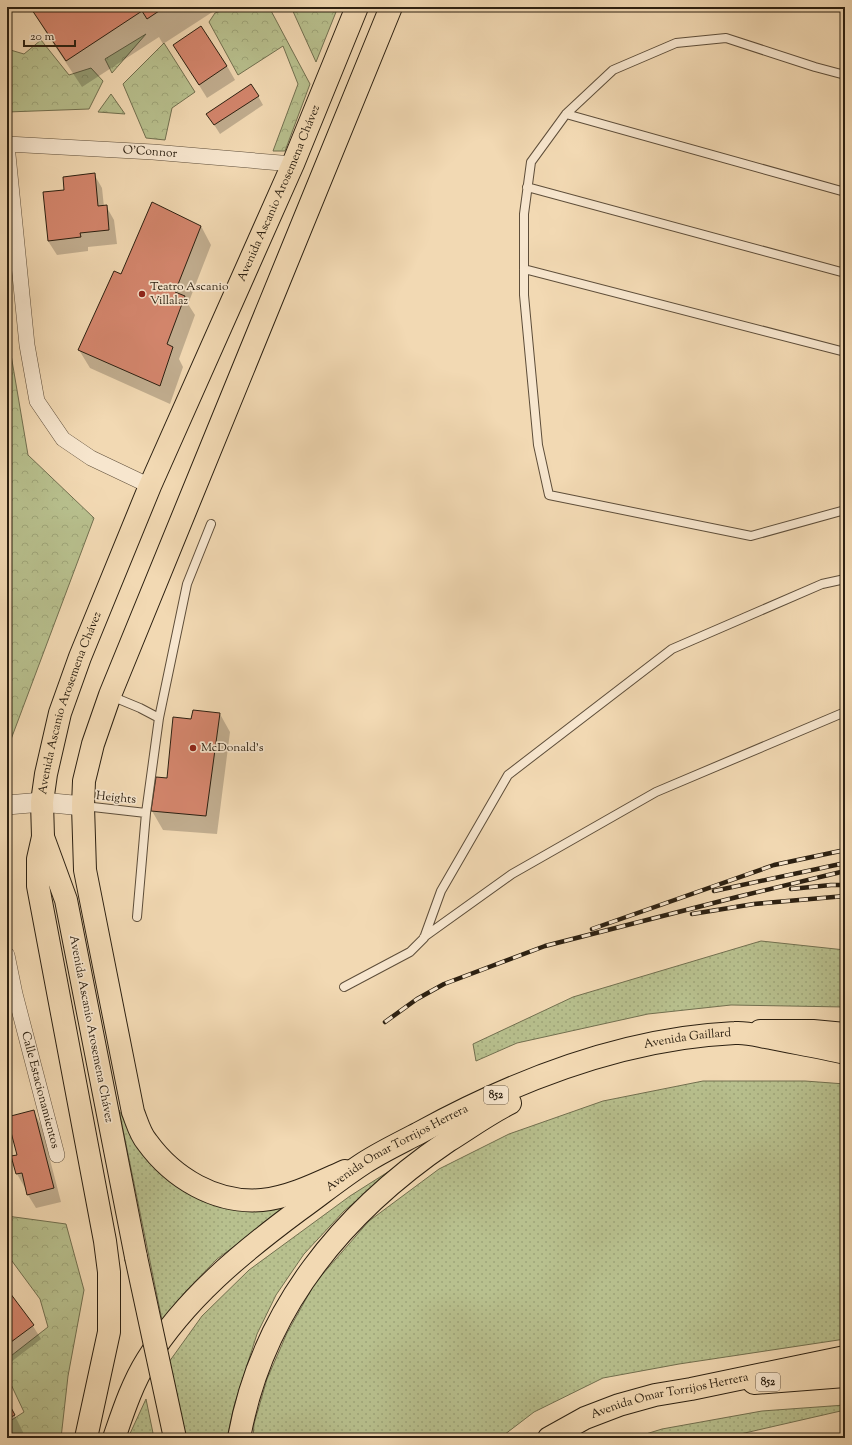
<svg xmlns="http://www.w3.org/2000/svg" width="852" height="1445" viewBox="0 0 852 1445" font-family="'Sorts Mill Goudy',serif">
  <defs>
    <pattern id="grass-dots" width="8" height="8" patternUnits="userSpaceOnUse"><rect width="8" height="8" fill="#b8c08e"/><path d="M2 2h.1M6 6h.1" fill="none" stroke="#9ea579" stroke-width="1.8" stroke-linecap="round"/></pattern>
    <pattern id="park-crowns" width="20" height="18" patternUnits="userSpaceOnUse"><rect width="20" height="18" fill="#b8c08e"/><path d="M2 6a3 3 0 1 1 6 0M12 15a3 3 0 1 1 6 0" fill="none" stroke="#9ea579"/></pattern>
  </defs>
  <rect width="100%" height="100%" fill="#f2d9b3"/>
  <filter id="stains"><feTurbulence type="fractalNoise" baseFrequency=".005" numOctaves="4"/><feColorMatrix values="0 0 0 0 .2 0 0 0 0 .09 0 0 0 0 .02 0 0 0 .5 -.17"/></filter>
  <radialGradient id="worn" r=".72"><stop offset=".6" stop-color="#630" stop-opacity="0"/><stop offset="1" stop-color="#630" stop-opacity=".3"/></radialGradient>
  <!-- grass -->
  <path fill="url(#grass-dots)" stroke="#727050" d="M 761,941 L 845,950 L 845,1007 L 731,1005 L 648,1014 L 517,1043 L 476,1061 L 473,1044 L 573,997 Z
    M 703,1081 L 805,1081 L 845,1084 L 845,1339 L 679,1364 L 603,1378 L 534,1412 L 500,1438 L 253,1438 L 254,1424 L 267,1379 L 287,1333 L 315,1283 L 369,1221 L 439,1169 L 509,1134 L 603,1101 Z
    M 119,1110 L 135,1141 L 154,1167 L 175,1185 L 289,1206 L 217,1259 L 186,1291 L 162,1320 Z
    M 402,1163 L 344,1211 L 304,1254 L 276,1295 L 257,1334 L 234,1406 L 227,1438 L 184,1438 L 169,1362 L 202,1316 L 249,1270 L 350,1196 Z
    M 146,1399 L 154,1438 L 128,1438 Z
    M 845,1405 L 845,1410 L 723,1438 L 633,1438 L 662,1429 L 762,1411 Z"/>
  <!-- park -->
  <path fill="url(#park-crowns)" stroke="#727050" d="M 234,7 L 269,7 L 310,84 L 285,151 L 273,151 L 298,84 L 283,46 L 238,75 L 209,22 L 215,13 Z
    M 291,7 L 338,7 L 316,62 Z
    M 146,34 L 112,73 L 105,59 Z
    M 41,40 L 69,75 L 91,68 L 103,81 L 89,109 L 7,112 L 7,49 L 24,54 Z
    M 164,43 L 195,92 L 172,108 L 165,140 L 146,138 L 123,84 Z
    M 111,94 L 125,114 L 98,112 Z
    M 7,331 L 28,455 L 94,518 L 7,750 Z
    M 7,1216 L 66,1224 L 84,1290 L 68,1376 L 61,1438 L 7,1438 L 7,1423 L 24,1412 L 7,1376 L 7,1359 L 48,1327 L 40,1299 L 9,1257 L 7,1258 Z"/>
  <!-- shadow -->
  <path fill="#0003" d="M 31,7 L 212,7 L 214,11 L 163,44 L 159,37 L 82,87 L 45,31 Z
    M 174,45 L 227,66 L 235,80 L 207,98 Z
    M 258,96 L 263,105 L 220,134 L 213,123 Z
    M 94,174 L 102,188 L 104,207 L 106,206 L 114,220 L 117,244 L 88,247 L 88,251 L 57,255 L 48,241 L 65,191 Z
    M 201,226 L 211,245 L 188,304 L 195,315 L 179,359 L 183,367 L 170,404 L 90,368 L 79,350 Z
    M 220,714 L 230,732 L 217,834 L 163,830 L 152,811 L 157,778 L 168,780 Z
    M 33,1111 L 41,1125 L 61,1202 L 36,1208 L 28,1195 L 26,1187 L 25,1188 L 17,1174 L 18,1156 Z
    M 7,1290 L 33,1326 L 41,1339 L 11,1362 L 7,1357 Z
    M 7,1400 L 24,1434 L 16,1438 L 7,1438 Z"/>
  <!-- building -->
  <path fill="#d4866d" stroke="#2c2011" d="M 30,7 L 165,7 L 147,19 L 142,11 L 66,61 Z
    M 201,26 L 227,66 L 199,85 L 173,45 Z
    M 251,84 L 259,96 L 214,125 L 206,114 Z
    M 95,173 L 98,206 L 107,205 L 109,230 L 80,233 L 81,237 L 48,241 L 43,192 L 64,190 L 63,177 Z
    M 152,202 L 201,226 L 175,292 L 185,296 L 167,344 L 173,347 L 160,386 L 78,350 L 114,271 L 121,274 Z
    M 193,710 L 220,713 L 206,816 L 151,811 L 156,777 L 167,778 L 173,717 L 191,719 Z
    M 34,1110 L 54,1188 L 27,1195 L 22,1173 L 16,1174 L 11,1156 L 17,1155 L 7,1117 Z
    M 7,1289 L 34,1325 L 7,1345 Z
    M 7,1400 L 15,1415 L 7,1419 Z"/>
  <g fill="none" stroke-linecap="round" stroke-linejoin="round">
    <!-- service casing -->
    <g stroke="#5e4e3a" stroke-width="10">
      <path id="service" d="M 845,75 L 815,67 L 726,38 L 676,43 L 613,70 L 566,114 L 531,162 L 524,214 L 524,295 L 538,445 L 549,495 L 751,536 L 845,510
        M 566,114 L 845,192
        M 527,187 L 845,273
        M 524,269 L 845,352
        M 111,696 L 140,708 L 159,718
        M 84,806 L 146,813
        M 137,917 L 146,813 L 159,718 L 187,584 L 211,524
        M 424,937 L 512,874 L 656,792 L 845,712
        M 344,987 L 410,952 L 424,938 L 441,891 L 508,775 L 672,649 L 822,584 L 845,579"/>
    </g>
    <!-- minor casing -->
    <g stroke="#5e4e3a" stroke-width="16">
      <g id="minor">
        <path id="s1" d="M 7,144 L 153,152 L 293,164"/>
        <path d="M 7,145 L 27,345 L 37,401 L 63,439 L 91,458 L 150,486"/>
        <path id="s2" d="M 7,955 L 15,994 L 57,1155"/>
      </g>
    </g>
    <!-- tertiary casing -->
    <g stroke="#5e4e3a" stroke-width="20">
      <path id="tertiary" d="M 7,805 L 42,802 L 83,806"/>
    </g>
    <!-- primary casing -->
    <g stroke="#2c2011" stroke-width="24">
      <g id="primary">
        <path d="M 760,1031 L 813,1031 L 845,1034"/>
        <path d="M 345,1171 C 318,1183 291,1197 262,1200 C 216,1204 173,1178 147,1142 C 140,1134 137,1122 133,1112 L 85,870 L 83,806 L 84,781 L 93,744 L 110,695 L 391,7"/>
        <path id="s3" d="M 136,1257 L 66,900 L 43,837 L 42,802 L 46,774 L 60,713 L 80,657 L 150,486 L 293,164 L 357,7"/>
        <path d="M 754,1383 L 845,1376"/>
      </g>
    </g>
    <!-- trunk casing -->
    <g stroke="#2c2011" stroke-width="24">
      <g id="trunk">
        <path d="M 43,837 L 38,859 L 38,886 L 105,1241 L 109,1272 L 109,1332 L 86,1438"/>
        <path id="s4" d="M 114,1438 C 123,1412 132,1384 147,1360 C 185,1299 241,1253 299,1210 C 320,1195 341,1178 364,1163 C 381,1152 400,1143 419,1133 C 516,1080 623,1038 735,1033 C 747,1032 759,1036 771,1038 C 795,1043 820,1047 845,1053"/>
        <path d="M 239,1438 C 262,1310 342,1213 448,1141 C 469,1128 488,1114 510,1103"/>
        <path id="s5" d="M 549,1438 L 585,1418 L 619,1405 L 655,1395 L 691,1389 L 845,1357"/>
      </g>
    </g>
    <!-- service -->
    <use href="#service" stroke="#f7e6ce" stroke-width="8"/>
    <!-- minor -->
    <use href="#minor" stroke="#f7e6ce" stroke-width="15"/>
    <!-- tertiary -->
    <use href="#tertiary" stroke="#f7e6ce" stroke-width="19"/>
    <!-- primary -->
    <use href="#primary" stroke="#f2d9b3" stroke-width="22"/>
    <!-- trunk -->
    <use href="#trunk" stroke="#f2d9b3" stroke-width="22"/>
    <!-- rail casing -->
    <g stroke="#2c2011" stroke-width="4.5">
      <path id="rail" d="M 791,889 L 831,885 L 845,885
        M 714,891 L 845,863
        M 692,914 L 754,904 L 845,896
        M 592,929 L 774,865 L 845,850
        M 385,1022 L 417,999 L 444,984 L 545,946 L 737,897 L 845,871"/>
    </g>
    <!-- rail -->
    <use href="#rail" stroke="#f7e6ce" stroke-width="3" stroke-dasharray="9" stroke-linecap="butt"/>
    <!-- primary-bridge casing -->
    <g stroke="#2c2011" stroke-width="24" stroke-linecap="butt">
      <path id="primary-bridge" d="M 136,1257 L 175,1438"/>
    </g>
    <!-- primary-bridge -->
    <use href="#primary-bridge" stroke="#f2d9b3" stroke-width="22"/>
  </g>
  <!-- markers -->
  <g fill="#8f2418" stroke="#f7e6ce" stroke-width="1.5">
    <circle cx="142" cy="294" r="4"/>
    <circle cx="193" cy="748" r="4"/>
  </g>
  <g text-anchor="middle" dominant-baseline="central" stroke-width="3.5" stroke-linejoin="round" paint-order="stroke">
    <!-- shield labels -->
    <g fill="#f7e6ce" stroke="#695b4a" stroke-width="1">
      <rect x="484" y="1086" width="24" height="18" rx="3"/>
      <rect x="756" y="1373" width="24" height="18" rx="3"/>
    </g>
    <g font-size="11" font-weight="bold" fill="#2c2011">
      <text x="496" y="1095">852</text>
      <text x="768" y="1382">852</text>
    </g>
    <!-- street labels -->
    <g font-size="12" fill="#2c2011" stroke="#f7e6ce">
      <text stroke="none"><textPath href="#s1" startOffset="143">O'Connor</textPath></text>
      <text stroke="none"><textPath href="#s3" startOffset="1121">Avenida Ascanio Arosemena Chávez</textPath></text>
      <text stroke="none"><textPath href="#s3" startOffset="569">Avenida Ascanio Arosemena Chávez</textPath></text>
      <text transform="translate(116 798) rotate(6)">Heights</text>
      <text transform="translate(91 1029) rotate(79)">Avenida Ascanio Arosemena Chávez</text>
      <text stroke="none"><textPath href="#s4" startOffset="729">Avenida Gaillard</textPath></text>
      <text stroke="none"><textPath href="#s2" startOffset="139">Calle Estacionamientos</textPath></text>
      <text stroke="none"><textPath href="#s4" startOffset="416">Avenida Omar Torrijos Herrera</textPath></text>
      <text stroke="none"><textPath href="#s5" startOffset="129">Avenida Omar Torrijos Herrera</textPath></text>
    </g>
    <!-- poi labels -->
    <g font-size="12" fill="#2c2011" stroke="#f7e6ce" text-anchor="start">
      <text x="150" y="287">Teatro Ascanio<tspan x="150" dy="14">Villalaz</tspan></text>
      <text x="201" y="748">McDonald's</text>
    </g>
  </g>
  <!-- margin -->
  <rect width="852" height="1445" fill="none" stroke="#f2d9b3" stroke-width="24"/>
  <rect x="8" y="8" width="836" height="1429" fill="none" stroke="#2c2011" stroke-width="2"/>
  <rect x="12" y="12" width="828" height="1421" fill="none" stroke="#2c2011"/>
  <!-- scale -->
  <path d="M24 40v6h51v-6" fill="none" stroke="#2c2011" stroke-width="2"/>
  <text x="30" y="40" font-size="12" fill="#2c2011" stroke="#f7e6ce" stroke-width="3" paint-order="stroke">20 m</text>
  <rect width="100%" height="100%" filter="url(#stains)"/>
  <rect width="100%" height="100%" fill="url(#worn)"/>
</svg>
